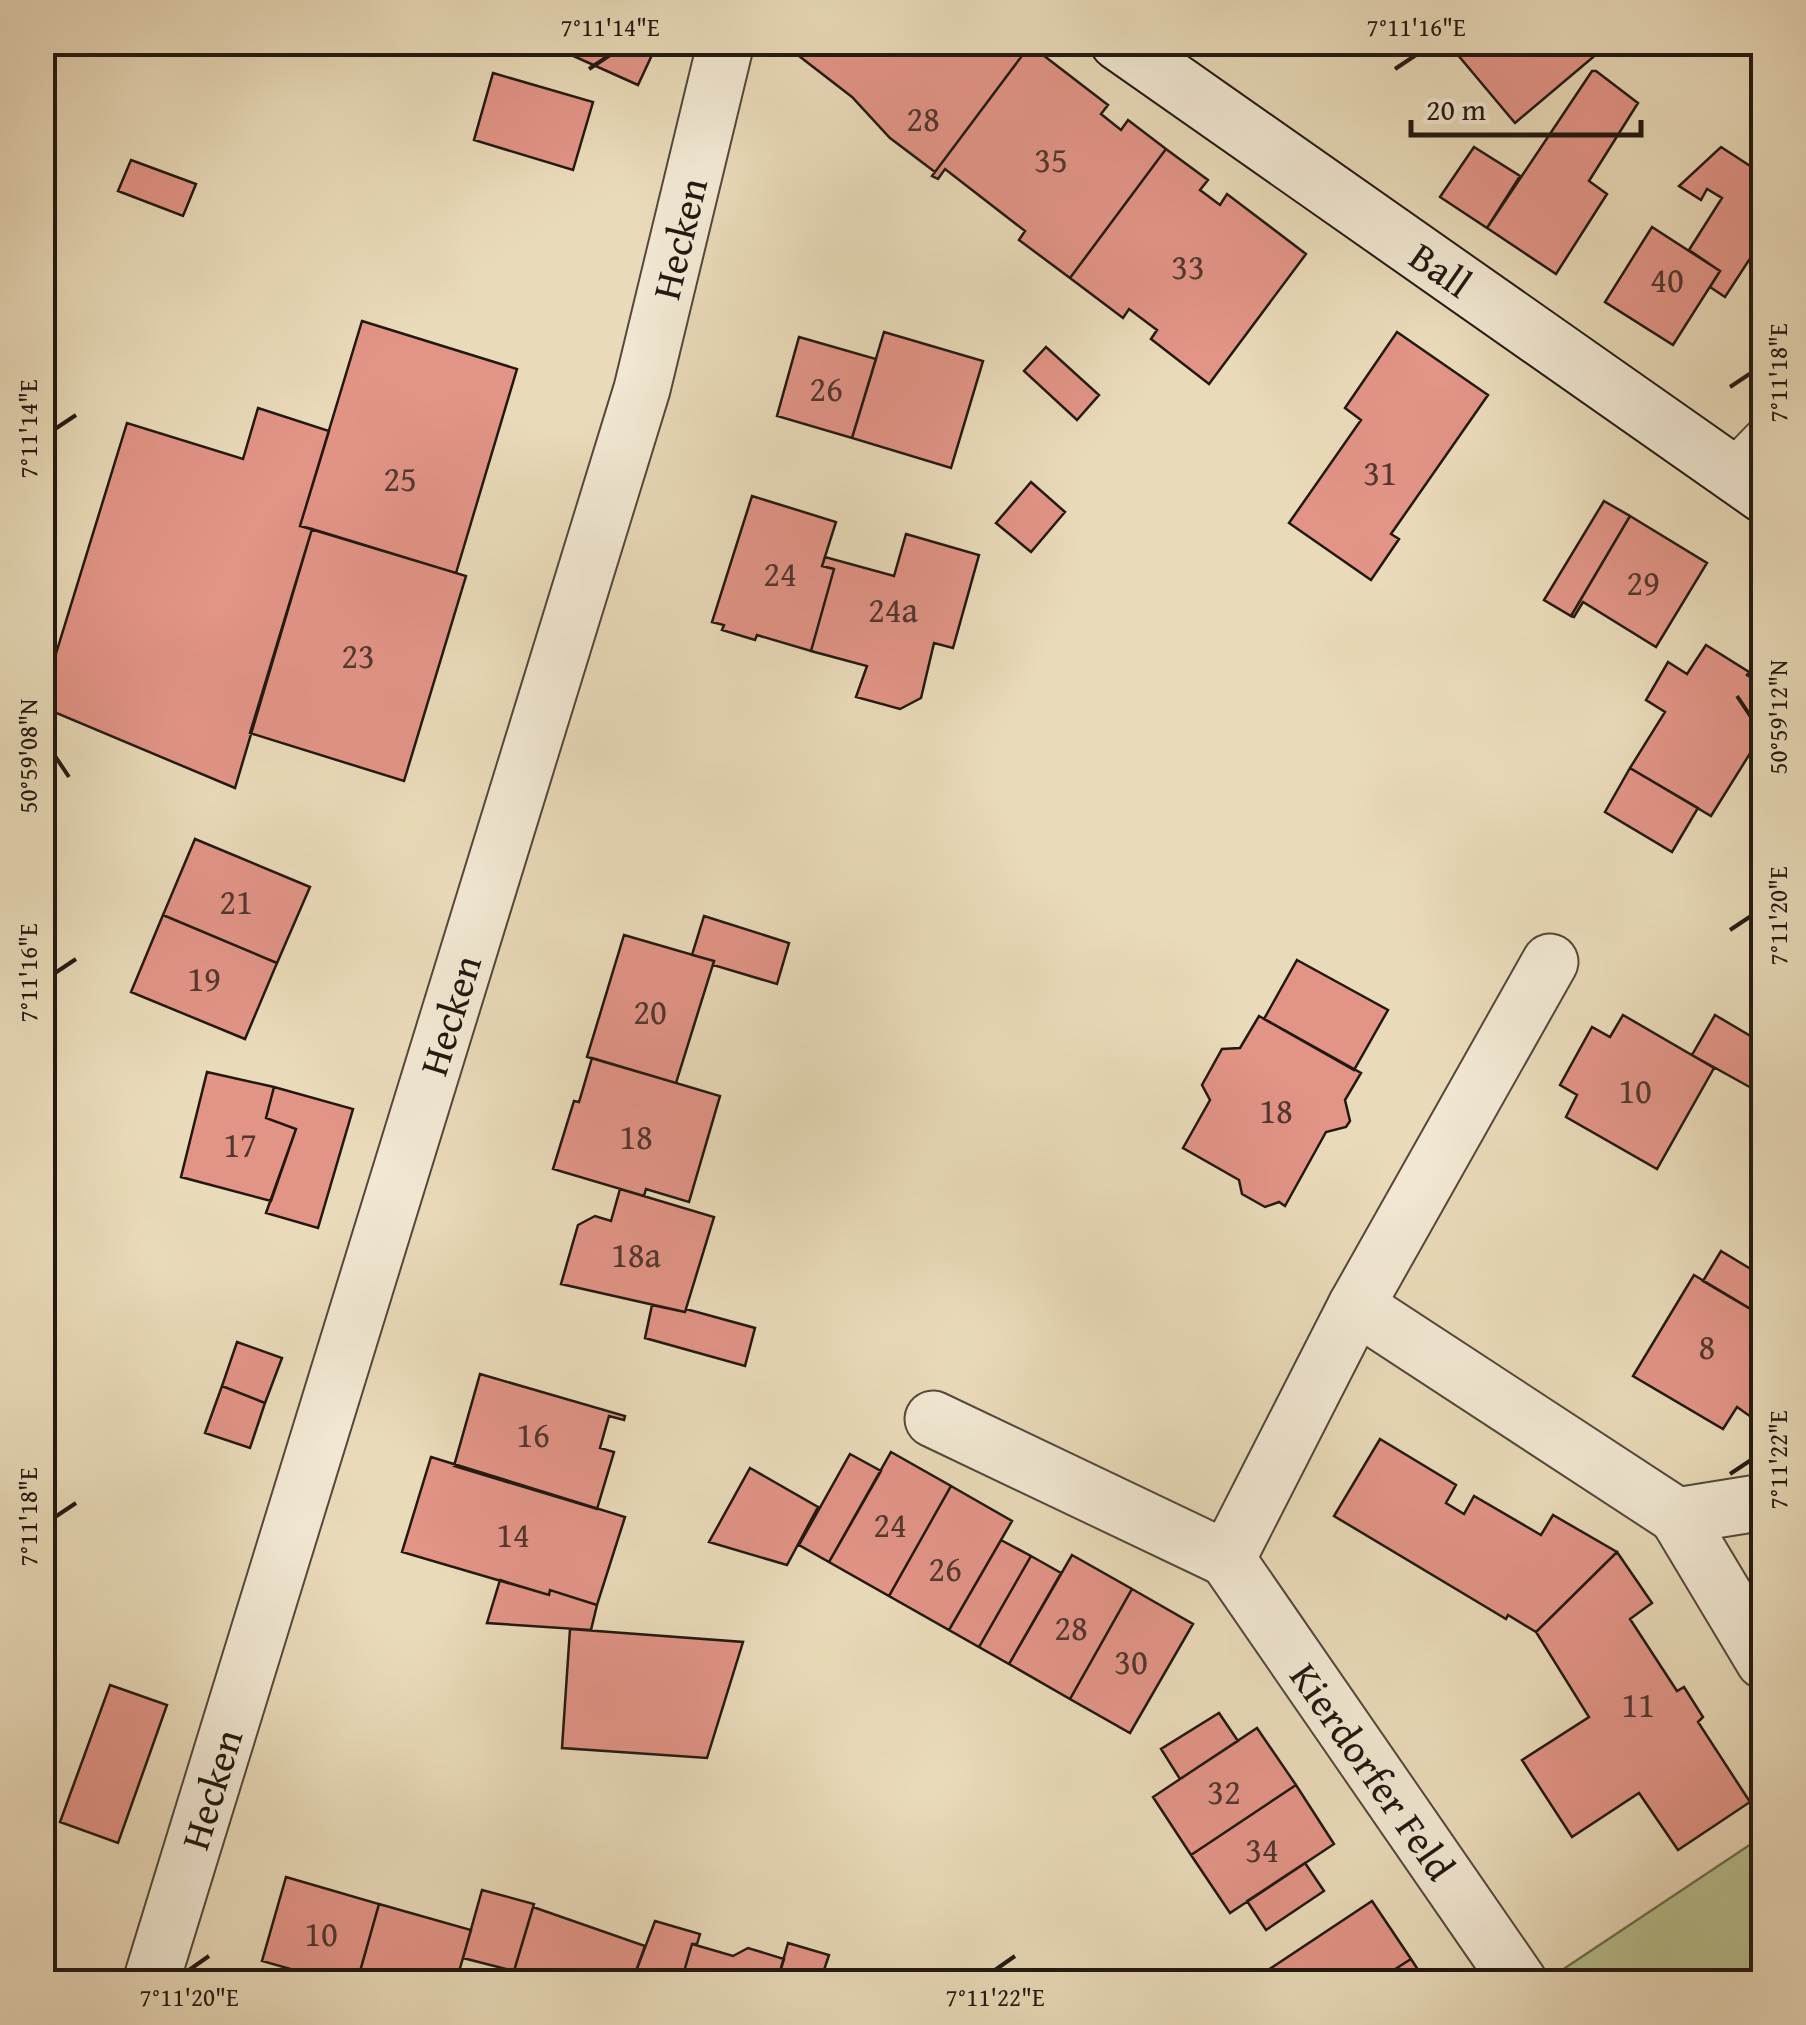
<svg xmlns="http://www.w3.org/2000/svg" width="1806" height="2025" viewBox="0 0 1806 2025" font-family="'Gentium Book Plus',serif">
  <rect width="100%" height="100%" fill="#e9dab9"/>
  <filter id="stains"><feTurbulence type="fractalNoise" baseFrequency=".002" numOctaves="4"/><feColorMatrix values="0 0 0 0 .2 0 0 0 0 .09 0 0 0 0 .02 0 0 0 .5 -.17"/></filter>
  <radialGradient id="worn" r=".72"><stop offset=".6" stop-color="#630" stop-opacity="0"/><stop offset="1" stop-color="#630" stop-opacity=".3"/></radialGradient>
  <!-- green -->
  <path fill="#b8bf8e" stroke="#6d6c4f" stroke-width="2.5" d="M 1763,1836 L 1763,1982 L 1557,1982 L 1553,1976 Z"/>
  <!-- building -->
  <path fill="#e29487" stroke="#221810" stroke-width="2.5" d="M 574,42 L 658,42 L 638,85 L 569,54 Z
    M 809,42 L 1003,42 L 1021,57 L 935,172 L 890,138 L 852,97 L 799,56 Z
    M 1447,42 L 1611,42 L 1515,123 Z
    M 1030,45 L 1108,105 L 1101,114 L 1121,130 L 1128,120 L 1166,149 L 1070,278 L 1019,240 L 1025,231 L 945,169 L 938,179 L 932,176 Z
    M 1592,71 L 1596,71 L 1638,103 L 1589,181 L 1607,194 L 1556,274 L 1487,228 Z
    M 493,73 L 593,102 L 573,170 L 474,140 Z
    M 1474,147 L 1520,176 L 1487,228 L 1440,197 Z
    M 1721,147 L 1764,175 L 1764,237 L 1725,297 L 1710,287 L 1720,271 L 1689,250 L 1722,198 L 1707,189 L 1701,200 L 1679,186 Z
    M 1166,149 L 1208,180 L 1200,190 L 1220,205 L 1227,194 L 1306,254 L 1209,384 L 1151,339 L 1157,330 L 1129,309 L 1123,318 L 1070,278 Z
    M 131,160 L 196,184 L 183,216 L 118,191 Z
    M 1652,227 L 1720,271 L 1673,345 L 1605,302 Z
    M 362,321 L 517,369 L 456,573 L 300,526 Z
    M 884,332 L 983,361 L 951,468 L 852,438 Z
    M 1397,332 L 1488,395 L 1391,534 L 1399,539 L 1371,580 L 1289,523 L 1361,420 L 1345,408 Z
    M 799,337 L 876,359 L 852,438 L 777,416 Z
    M 1046,347 L 1099,395 L 1077,420 L 1024,371 Z
    M 258,408 L 329,431 L 300,526 L 312,529 L 235,788 L 42,707 L 42,699 L 127,423 L 243,459 Z
    M 1031,482 L 1065,512 L 1031,552 L 996,523 Z
    M 752,496 L 836,522 L 822,566 L 834,569 L 811,651 L 757,635 L 755,640 L 722,630 L 724,625 L 712,622 Z
    M 1604,501 L 1630,516 L 1571,616 L 1544,600 Z
    M 1630,516 L 1707,563 L 1656,647 L 1583,602 L 1574,617 L 1571,616 Z
    M 312,529 L 466,576 L 404,781 L 250,733 Z
    M 906,534 L 979,555 L 953,648 L 934,643 L 921,698 L 900,709 L 856,697 L 867,666 L 811,651 L 834,569 L 822,566 L 825,557 L 894,576 Z
    M 1706,645 L 1749,672 L 1747,675 L 1764,685 L 1764,731 L 1711,816 L 1630,768 L 1665,712 L 1646,700 L 1668,662 L 1687,674 Z
    M 1764,648 L 1764,685 L 1747,675 Z
    M 1630,768 L 1698,808 L 1672,852 L 1605,812 Z
    M 195,839 L 310,887 L 277,963 L 163,915 Z
    M 163,915 L 277,963 L 245,1039 L 131,992 Z
    M 704,916 L 789,943 L 777,984 L 713,965 L 714,961 L 692,955 Z
    M 624,935 L 714,961 L 676,1083 L 587,1057 Z
    M 1297,960 L 1388,1010 L 1354,1070 L 1264,1019 Z
    M 1623,1015 L 1714,1068 L 1657,1169 L 1566,1117 L 1577,1095 L 1560,1085 L 1592,1027 L 1610,1037 Z
    M 1715,1015 L 1764,1044 L 1764,1095 L 1692,1055 Z
    M 1259,1016 L 1361,1073 L 1345,1100 L 1350,1121 L 1346,1127 L 1326,1132 L 1285,1206 L 1279,1202 L 1265,1207 L 1242,1194 L 1239,1180 L 1183,1148 L 1210,1100 L 1202,1085 L 1222,1049 L 1240,1048 Z
    M 592,1058 L 720,1096 L 689,1202 L 646,1189 L 644,1196 L 553,1169 L 574,1101 L 579,1102 Z
    M 207,1072 L 274,1087 L 266,1118 L 296,1129 L 271,1201 L 181,1177 Z
    M 274,1087 L 353,1109 L 318,1228 L 266,1213 L 296,1129 L 266,1118 Z
    M 620,1189 L 714,1217 L 685,1312 L 561,1284 L 578,1225 L 595,1216 L 611,1221 Z
    M 1721,1251 L 1764,1277 L 1764,1317 L 1703,1281 Z
    M 1694,1275 L 1764,1317 L 1764,1402 L 1754,1419 L 1737,1407 L 1723,1429 L 1633,1376 Z
    M 652,1305 L 685,1312 L 686,1309 L 755,1328 L 745,1366 L 645,1338 Z
    M 237,1342 L 282,1358 L 265,1403 L 222,1386 Z
    M 480,1374 L 625,1416 L 624,1420 L 609,1416 L 600,1448 L 614,1452 L 597,1509 L 454,1466 Z
    M 222,1386 L 265,1403 L 250,1448 L 205,1433 Z
    M 1380,1439 L 1456,1485 L 1446,1503 L 1464,1514 L 1474,1496 L 1541,1535 L 1553,1515 L 1617,1552 L 1536,1632 L 1508,1615 L 1506,1619 L 1334,1516 Z
    M 891,1452 L 951,1486 L 889,1596 L 829,1562 Z
    M 850,1454 L 881,1471 L 829,1562 L 799,1545 Z
    M 431,1457 L 625,1517 L 597,1605 L 550,1590 L 549,1595 L 402,1552 Z
    M 750,1468 L 818,1507 L 787,1565 L 709,1542 Z
    M 951,1486 L 1012,1521 L 949,1630 L 889,1596 Z
    M 1001,1540 L 1031,1556 L 979,1647 L 949,1630 Z
    M 1617,1552 L 1652,1603 L 1630,1619 L 1677,1691 L 1684,1687 L 1703,1717 L 1698,1722 L 1750,1802 L 1678,1850 L 1639,1793 L 1572,1837 L 1522,1760 L 1589,1717 L 1536,1632 Z
    M 1072,1555 L 1132,1589 L 1070,1699 L 1009,1664 Z
    M 1031,1556 L 1061,1573 L 1009,1664 L 979,1647 Z
    M 500,1580 L 549,1595 L 550,1590 L 597,1605 L 591,1630 L 487,1623 Z
    M 1132,1589 L 1193,1624 L 1130,1733 L 1070,1699 Z
    M 570,1629 L 743,1642 L 707,1758 L 562,1748 Z
    M 110,1685 L 167,1705 L 118,1843 L 60,1822 Z
    M 1219,1713 L 1238,1741 L 1180,1779 L 1161,1749 Z
    M 1257,1728 L 1296,1785 L 1191,1855 L 1153,1797 Z
    M 1296,1785 L 1334,1844 L 1230,1913 L 1191,1855 Z
    M 1305,1863 L 1324,1891 L 1266,1930 L 1247,1901 Z
    M 286,1877 L 379,1904 L 357,1982 L 336,1982 L 262,1961 Z
    M 482,1890 L 534,1904 L 514,1971 L 463,1958 Z
    M 1372,1901 L 1411,1959 L 1375,1982 L 1276,1982 L 1268,1970 Z
    M 379,1904 L 471,1930 L 456,1982 L 357,1982 Z
    M 533,1907 L 645,1946 L 632,1982 L 549,1982 L 514,1971 Z
    M 655,1921 L 700,1934 L 697,1944 L 692,1944 L 681,1982 L 632,1982 Z
    M 788,1943 L 829,1955 L 823,1973 L 858,1982 L 777,1982 Z
    M 692,1944 L 733,1956 L 748,1948 L 784,1959 L 777,1982 L 681,1982 Z
    M 1411,1959 L 1426,1982 L 1375,1982 Z"/>
  <g fill="none" stroke-linecap="round" stroke-linejoin="round">
    <!-- lane casing -->
    <g stroke="#54483a" stroke-width="34">
      <path id="lane" d="M 1726,470 L 1764,431"/>
    </g>
    <!-- street casing -->
    <g stroke="#54483a" stroke-width="59">
      <g id="street">
        <path d="M 1356,1306 L 1550,962"/>
        <path d="M 933,1419 L 1227,1559"/>
        <path d="M 1677,1516 L 1764,1661"/>
        <path id="s1" d="M 151,1982 L 642,389 L 726,42"/>
        <path d="M 1519,1982 L 1227,1559 L 1356,1306 L 1677,1516 L 1764,1502"/>
      </g>
    </g>
    <!-- secondary casing -->
    <g stroke="#221810" stroke-width="59">
      <g id="secondary">
        <path id="s2" d="M 1118,42 L 1764,495"/>
      </g>
    </g>
    <!-- lane -->
    <use href="#lane" stroke="#f1e7d2" stroke-width="30"/>
    <!-- street -->
    <use href="#street" stroke="#f1e7d2" stroke-width="55"/>
    <!-- secondary -->
    <use href="#secondary" stroke="#f1e7d2" stroke-width="55"/>
  </g>
  <!-- ticks -->
  <path fill="none" stroke="#221810" stroke-width="4" d="M 589,69 L 610,55M 1395,69 L 1416,55M 1730,387 L 1751,373M 55,429 L 76,415M 1737,696 L 1751,717M 55,756 L 69,777M 1730,930 L 1751,916M 55,973 L 76,959M 1730,1474 L 1751,1460M 55,1517 L 76,1503M 189,1970 L 209,1956M 995,1970 L 1015,1956"/>
  <g text-anchor="middle" dominant-baseline="central" stroke-width="10" stroke-linejoin="round" paint-order="stroke">
    <!-- number labels -->
    <g font-size="35" fill="#52372e">
      <text x="923" y="118">28</text>
      <text x="1051" y="159">35</text>
      <text x="1188" y="266">33</text>
      <text x="1667" y="279">40</text>
      <text x="826" y="388">26</text>
      <text x="1380" y="472">31</text>
      <text x="400" y="478">25</text>
      <text x="780" y="573">24</text>
      <text x="1643" y="582">29</text>
      <text x="893" y="609">24a</text>
      <text x="358" y="655">23</text>
      <text x="236" y="901">21</text>
      <text x="204" y="978">19</text>
      <text x="650" y="1011">20</text>
      <text x="1635" y="1090">10</text>
      <text x="1276" y="1110">18</text>
      <text x="636" y="1136">18</text>
      <text x="240" y="1144">17</text>
      <text x="636" y="1254">18a</text>
      <text x="1707" y="1346">8</text>
      <text x="533" y="1434">16</text>
      <text x="890" y="1524">24</text>
      <text x="513" y="1534">14</text>
      <text x="945" y="1568">26</text>
      <text x="1071" y="1627">28</text>
      <text x="1131" y="1661">30</text>
      <text x="1638" y="1704">11</text>
      <text x="1224" y="1791">32</text>
      <text x="1262" y="1849">34</text>
      <text x="321" y="1933">10</text>
    </g>
    <!-- street labels -->
    <g font-size="40" fill="#221810" stroke="#f1e7d2">
      <text stroke="none"><textPath href="#s1" startOffset="1822">Hecken</textPath></text>
      <text stroke="none"><textPath href="#s2" startOffset="395">Ball</textPath></text>
      <text stroke="none"><textPath href="#s1" startOffset="1012">Hecken</textPath></text>
      <text transform="translate(1373 1771) rotate(55)">Kierdorfer Feld</text>
      <text stroke="none"><textPath href="#s1" startOffset="202">Hecken</textPath></text>
    </g>
  </g>
  <!-- margin -->
  <rect width="1806" height="2025" fill="none" stroke="#e9dab9" stroke-width="110"/>
  <!-- scale -->
  <path d="M1411 120v15h230v-15" fill="none" stroke="#221810" stroke-width="5"/>
  <text x="1426" y="120" font-size="30" fill="#221810" stroke="#f1e7d2" stroke-width="8" paint-order="stroke">20 m</text>
  <rect x="55" y="55" width="1696" height="1915" fill="none" stroke="#221810" stroke-width="4"/>
  <g font-size="25" text-anchor="middle" fill="#221810">
    <text x="610" y="36">7°11'14"E</text>
    <text x="1416" y="36">7°11'16"E</text>
    <text transform="translate(1778 373) rotate(-90)" y="9">7°11'18"E</text>
    <text transform="translate(28 429) rotate(-90)" y="9">7°11'14"E</text>
    <text transform="translate(1778 717) rotate(-90)" y="9">50°59'12"N</text>
    <text transform="translate(28 756) rotate(-90)" y="9">50°59'08"N</text>
    <text transform="translate(1778 916) rotate(-90)" y="9">7°11'20"E</text>
    <text transform="translate(28 973) rotate(-90)" y="9">7°11'16"E</text>
    <text transform="translate(1778 1460) rotate(-90)" y="9">7°11'22"E</text>
    <text transform="translate(28 1517) rotate(-90)" y="9">7°11'18"E</text>
    <text x="189" y="2006">7°11'20"E</text>
    <text x="995" y="2006">7°11'22"E</text>
  </g>
  <rect width="100%" height="100%" filter="url(#stains)"/>
  <rect width="100%" height="100%" fill="url(#worn)"/>
</svg>
